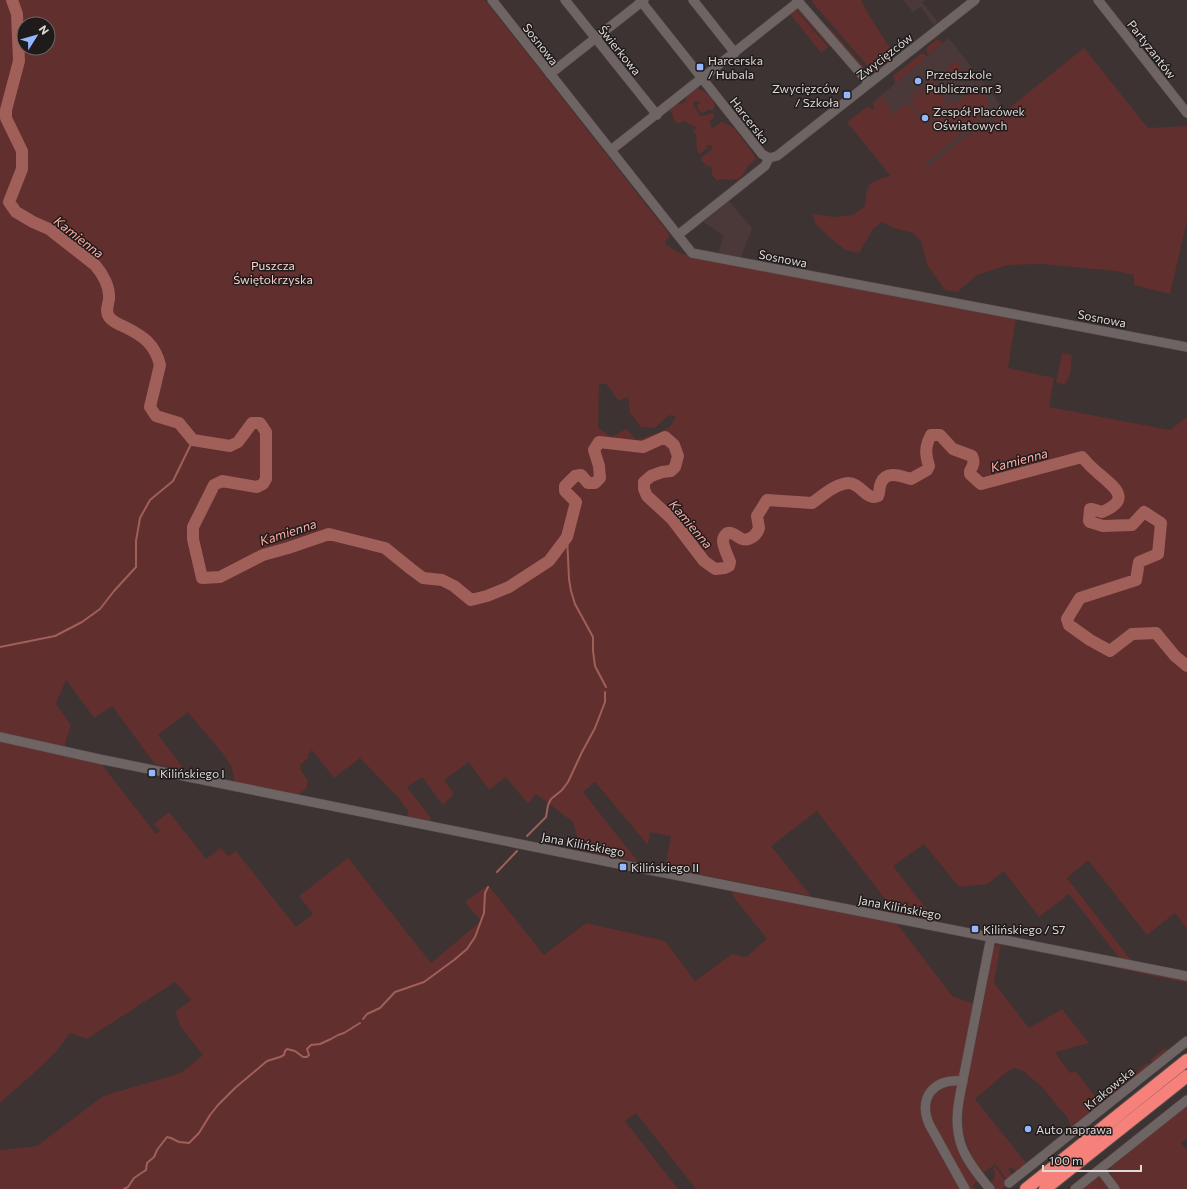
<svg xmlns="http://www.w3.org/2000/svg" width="1187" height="1189" viewBox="0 0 1187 1189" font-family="Commissioner,sans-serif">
  <rect width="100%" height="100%" fill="#3c3332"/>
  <!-- built -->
  <path fill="#4a3938" d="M 903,0 L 925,0 L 922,2 L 938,22 L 934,25 L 921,7 L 913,12 Z
    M 949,38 L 1003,108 L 1002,114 L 904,193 L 847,122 L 870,113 L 876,108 L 872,103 L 895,84 L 894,82 Z
    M 729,201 L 752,228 L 741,258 L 718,253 L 724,236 L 703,222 Z"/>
  <!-- green -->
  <path fill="#612f2d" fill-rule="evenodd" d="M 0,0 L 485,0 L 670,235 L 665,243 L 666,245 L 680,253 L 688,255 L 1016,318 L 1008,368 L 1054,378 L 1049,407 L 1170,430 L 1187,417 L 1187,929 L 1175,913 L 1147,935 L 1088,860 L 1067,878 L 1131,960 L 1120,959 L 1069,894 L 1039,917 L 1004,871 L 987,884 L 959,887 L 924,844 L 893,866 L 936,921 L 892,913 L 892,908 L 817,811 L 771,846 L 811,896 L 665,868 L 671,836 L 650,832 L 648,845 L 595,782 L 583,792 L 636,859 L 637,862 L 581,851 L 573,822 L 536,794 L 528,804 L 506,777 L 489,790 L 469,762 L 444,780 L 454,794 L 443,805 L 422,777 L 407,787 L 430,817 L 431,822 L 407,817 L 408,811 L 398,797 L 360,758 L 334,778 L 312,750 L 308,754 L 309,757 L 300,765 L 301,771 L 308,780 L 306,789 L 297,795 L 234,781 L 232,768 L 224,755 L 188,712 L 158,735 L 185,770 L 155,764 L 112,706 L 94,718 L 66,680 L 56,704 L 71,725 L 67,737 L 63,753 L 99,761 L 156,834 L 160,831 L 154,824 L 169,812 L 206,859 L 221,848 L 228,856 L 236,851 L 296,927 L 313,914 L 299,896 L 348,858 L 431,963 L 481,921 L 465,902 L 488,885 L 544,955 L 586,923 L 665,941 L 695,981 L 732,954 L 746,957 L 767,939 L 732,895 L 733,890 L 895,921 L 952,996 L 975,1004 L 961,1074 L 957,1077 L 949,1078 L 923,1102 L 963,1189 L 696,1189 L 636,1113 L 625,1121 L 678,1189 L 0,1189 L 0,1150 L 37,1146 L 103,1096 L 181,1073 L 203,1055 L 181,1027 L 175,1012 L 191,1000 L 175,982 L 87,1039 L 70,1033 L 56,1052 L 35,1072 L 0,1103 ZM 24,24 L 48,24 L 48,48 L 24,48 ZM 599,384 L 606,384 L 619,401 L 628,397 L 630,413 L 641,427 L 655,428 L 669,415 L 676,417 L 670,426 L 660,432 L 637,440 L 626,429 L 612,437 L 598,428 Z
    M 813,0 L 861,0 C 871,20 884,37 895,56 L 875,72 L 872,71 L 811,1 Z
    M 795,9 L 828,47 L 821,53 L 790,14 Z
    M 796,9 L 799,9 L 831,45 L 829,46 Z
    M 828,26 L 863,66 L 863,71 L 826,28 Z
    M 936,40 L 939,40 L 943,43 L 929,54 L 926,51 L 927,47 Z
    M 1084,48 L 1148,128 L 1187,126 L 1187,221 L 1170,294 L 1134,285 L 1134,275 L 1116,271 L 1041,264 L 1008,265 L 977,275 L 957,292 L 945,290 L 927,265 L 921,241 L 912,233 L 894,228 L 882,222 L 873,229 L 859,253 L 845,250 L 827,235 L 815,223 L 813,214 L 834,217 L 853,215 L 865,206 C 867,184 868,181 891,176 L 847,122 L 868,106 L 869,106 L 868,108 L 869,109 L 871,108 L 872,110 L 874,108 L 873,104 L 882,96 L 885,99 L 881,102 L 882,103 L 885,100 L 887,103 L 884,106 L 885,107 L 888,104 L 891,107 L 889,109 L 893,114 L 906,104 L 907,106 L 909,104 L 927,126 L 933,122 L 936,125 L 938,124 L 932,117 L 952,102 L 954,105 L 968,93 L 969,95 L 972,93 L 971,92 L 974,89 L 974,88 L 976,87 L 978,87 L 988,100 L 988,107 L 978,116 L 980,119 L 925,163 L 928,167 L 983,123 L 981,120 L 984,118 L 989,124 Z
    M 922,53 L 925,54 L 926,58 L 897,82 C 894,80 893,79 893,76 Z
    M 956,61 L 963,71 L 958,75 L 961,78 L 957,81 L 952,74 L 949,76 L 945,70 Z
    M 938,75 L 940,77 L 912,99 L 911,97 Z
    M 934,85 L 947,102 L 929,116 L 933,121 L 929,124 L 911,102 Z
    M 697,88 L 711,95 L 715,106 L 713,110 L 708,110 L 703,113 L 698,110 L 697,106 L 700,102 L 695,101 L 693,104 L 700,116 C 706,116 709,113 714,114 L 714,118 L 710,121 L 711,127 L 713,128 L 721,122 C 734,125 736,130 743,140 C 745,143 745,142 747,145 C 751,149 753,154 756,159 L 747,167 L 743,175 L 738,179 L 731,180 L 720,179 L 717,181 L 712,175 L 711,166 L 707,166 L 701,160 L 702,157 L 712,149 L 712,145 L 707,145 L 706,149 L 700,154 L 697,151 L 696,135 L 693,129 L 696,129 L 695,126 L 690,125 L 685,121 L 682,121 L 681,123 L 678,123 L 674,121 C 674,117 672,111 667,110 L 674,104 L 680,104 L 685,102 L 687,94 Z
    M 1062,353 L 1072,355 C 1070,366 1073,376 1064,385 L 1056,382 Z
    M 999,942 L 1001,942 L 994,983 L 1029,1028 L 1062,1009 L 1089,1043 L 1056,1052 L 1058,1057 L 1070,1073 L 1076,1071 L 1101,1105 L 1076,1125 L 1074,1123 L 1071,1127 L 1066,1115 L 1058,1107 L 1044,1089 L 1025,1072 L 1015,1068 L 1009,1070 L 975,1099 L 1027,1164 L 1022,1168 L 1021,1167 L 1018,1169 L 1019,1171 L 1017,1172 L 1010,1167 L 1008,1169 L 1011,1172 L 1012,1176 L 1007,1180 L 995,1164 L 985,1172 C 974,1166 965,1142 963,1130 C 960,1108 968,1080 972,1058 C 980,1022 987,986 993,950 L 995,946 L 999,944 Z
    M 1117,965 L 1187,979 L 1187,983 L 1116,968 Z
    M 1165,1048 L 1168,1051 L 1153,1063 L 1150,1060 Z
    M 1147,1063 L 1150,1066 L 1128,1084 L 1126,1081 Z
    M 1122,1083 L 1125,1086 L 1104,1102 L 1102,1099 Z
    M 956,1084 L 958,1086 L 954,1113 L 978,1181 L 972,1186 L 976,1189 L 968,1189 L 932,1125 L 929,1102 L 938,1089 Z
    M 1187,1105 L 1187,1138 L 1181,1143 L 1187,1150 L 1187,1189 L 1119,1189 L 1110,1178 L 1112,1177 L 1110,1171 L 1111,1167 Z
    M 995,1166 L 1008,1184 L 1002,1189 L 982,1189 C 990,1183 998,1180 993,1168 Z
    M 1099,1176 L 1109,1189 L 1080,1189 Z"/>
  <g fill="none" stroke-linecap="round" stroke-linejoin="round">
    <!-- stream -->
    <path stroke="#a15f5a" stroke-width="2" d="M 567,537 L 569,579 L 571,591 L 575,604 L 593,637 L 593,651 L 595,666 L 606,687
      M 0,647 L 55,636 L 82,622 L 100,609 L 114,591 L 136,567 L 136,541 L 140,518 L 150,500 L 173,481 L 193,440
      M 527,836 L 546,817 L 548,805 L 551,799 L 562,790 L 568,782 L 582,752 L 595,728 L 605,702 L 605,692
      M 497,872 L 517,851
      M 363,1019 L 367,1014 L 380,1008 L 395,992 L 424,982 L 454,960 L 467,949 L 475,937 L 484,913 L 485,893 L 488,887
      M 124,1189 L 128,1187 L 134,1178 L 146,1170 L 147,1163 L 154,1157 L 157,1150 L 167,1137 L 171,1138 L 179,1142 L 189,1143 L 199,1133 L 210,1115 L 218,1105 L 235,1088 L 267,1061 L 280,1057 L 284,1055 L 285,1051 L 287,1049 L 295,1051 L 303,1057 L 307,1057 L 309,1055 L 307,1049 L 311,1045 L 320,1044 L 331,1039 L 338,1035 L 344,1033 L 360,1023"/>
    <!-- river -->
    <path stroke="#a15f5a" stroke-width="12" d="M 12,0 L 17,14 L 19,61 L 6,110 L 6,118 L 22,151 L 22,169 L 9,202 L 16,212 L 33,222 L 49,229 L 95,265 C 103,274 110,287 109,299 C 108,306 105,311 109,317 C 113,322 120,325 125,327 C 143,336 155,344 160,365 L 150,407 L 156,416 L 179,423 L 193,440 L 230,446 L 238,442 L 252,423 L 260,423 L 266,432 L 266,479 L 263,484 L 257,487 L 222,481 L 214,485 L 193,527 L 193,539 L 202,578 L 220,577 L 263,555 L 288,548 L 329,534 L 385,548 L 411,569 L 423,578 L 442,580 L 454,586 L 471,600 L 487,596 L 509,587 L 549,561 L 567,537 L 576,502 L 565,491 L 565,486 L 575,476 L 581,475 L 588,483 L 595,483 L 600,478 L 599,466 L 594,450 L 599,442 L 643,447 L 665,437 L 674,445 L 678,456 L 675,467 L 671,471 L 662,472 L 651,476 L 644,482 L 644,489 L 647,496 L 672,519 L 704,561 L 715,569 L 725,568 L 729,566 L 730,562 C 728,556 723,547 723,541 C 723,537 726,532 731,533 C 735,534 738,537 742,539 C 750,541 757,535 759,528 L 757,516 L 767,500 L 812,503 C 822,496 835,484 848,483 C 861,483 866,501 878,496 C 880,492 879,487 881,483 C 886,470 901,476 911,479 L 927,470 L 929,466 C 925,454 925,446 931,435 L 940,435 L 953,449 L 972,456 C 975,462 973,466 970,471 L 970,474 L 981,484 L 1082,457 C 1087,463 1092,468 1098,473 C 1114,487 1133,499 1102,512 L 1092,509 L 1090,509 L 1089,521 L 1090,522 L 1103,526 L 1132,525 L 1144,512 L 1161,523 L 1158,554 L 1139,562 L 1136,580 L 1080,598 L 1067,619 L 1069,625 L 1090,640 L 1110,651 L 1132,634 L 1156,633 L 1175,656 L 1187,666"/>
    <!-- minor casing -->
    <g stroke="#584f4e" stroke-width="10">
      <path id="minor" d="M 492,0 L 692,253 L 1187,347
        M 565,0 L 657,115
        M 640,0 L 762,154 L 769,158
        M 693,0 L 735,53
        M 797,0 L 869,83
        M 1098,0 L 1187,113
        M 550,74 L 644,0
        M 611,150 L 798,2
        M 769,158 L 777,156 L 975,0
        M 678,235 L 765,166 L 769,158
        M 0,737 L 99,759 L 624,865 L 1187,976
        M 963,1081 C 934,1078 918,1097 929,1124 L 965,1189
        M 1100,1169 L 1115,1189
        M 1009,1183 L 1187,1041
        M 990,1189 C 965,1159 952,1141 959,1100 L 991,937
        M 1075,1189 L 1187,1100"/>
    </g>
    <!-- highway casing -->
    <g stroke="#584f4e" stroke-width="14">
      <path id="highway" d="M 1026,1189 L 1187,1060
        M 1045,1189 L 1187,1076"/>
    </g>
    <!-- minor -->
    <use href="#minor" stroke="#6e6463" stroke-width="9"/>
    <!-- highway -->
    <use href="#highway" stroke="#f5817a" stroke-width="12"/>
  </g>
  <!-- markers -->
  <g fill="#94b7fd" stroke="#201b1b" stroke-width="1.5">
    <rect x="696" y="63" width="8" height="8" rx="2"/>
    <circle cx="918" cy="81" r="4"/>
    <rect x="843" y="91" width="8" height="8" rx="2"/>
    <circle cx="925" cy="118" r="4"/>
    <rect x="148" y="769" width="8" height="8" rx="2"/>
    <rect x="619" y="863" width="8" height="8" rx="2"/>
    <rect x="971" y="925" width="8" height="8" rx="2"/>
    <circle cx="1028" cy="1129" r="4"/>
  </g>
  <g text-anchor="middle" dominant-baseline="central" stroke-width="3" stroke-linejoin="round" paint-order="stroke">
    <!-- street labels -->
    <g font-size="12" fill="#dfd9d8" stroke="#201b1b">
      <text transform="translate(541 44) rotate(52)">Sosnowa</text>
      <text transform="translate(1152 49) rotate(52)">Partyzantów</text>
      <text transform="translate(620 50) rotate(51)">Świerkowa</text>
      <text transform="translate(884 56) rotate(-38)">Zwycięzców</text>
      <text transform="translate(750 120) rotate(52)">Harcerska</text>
      <text transform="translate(783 258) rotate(11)">Sosnowa</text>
      <text transform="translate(1102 318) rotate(11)">Sosnowa</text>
      <text transform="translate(583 844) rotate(11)">Jana Kilińskiego</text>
      <text transform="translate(900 907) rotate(11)">Jana Kilińskiego</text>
      <text transform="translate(1109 1088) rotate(-39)">Krakowska</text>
    </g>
    <!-- poi labels -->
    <g font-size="12" fill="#dfd9d8" stroke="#201b1b" text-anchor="start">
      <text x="708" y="60">Harcerska<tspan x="708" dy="14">/ Hubala</tspan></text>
      <text x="926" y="74">Przedszkole<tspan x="926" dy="14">Publiczne nr 3</tspan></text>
      <text x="839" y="88" text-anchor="end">Zwycięzców<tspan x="839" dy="14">/ Szkoła</tspan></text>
      <text x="933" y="111">Zespół Placówek<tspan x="933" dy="14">Oświatowych</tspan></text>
      <text x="160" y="773">Kilińskiego I</text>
      <text x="631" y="867">Kilińskiego II</text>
      <text x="983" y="929">Kilińskiego / S7</text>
      <text x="1036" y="1129">Auto naprawa</text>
    </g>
    <!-- park labels -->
    <g font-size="12" fill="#fbd2ce" stroke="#201b1b">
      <text x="273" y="265">Puszcza<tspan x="273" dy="14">Świętokrzyska</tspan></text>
    </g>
    <!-- water labels -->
    <g font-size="13" font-style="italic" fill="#fcada6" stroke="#201b1b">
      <text transform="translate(79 237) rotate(38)">Kamienna</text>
      <text transform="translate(1019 460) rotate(-15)">Kamienna</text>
      <text transform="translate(691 524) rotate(50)">Kamienna</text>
      <text transform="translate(288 532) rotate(-18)">Kamienna</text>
    </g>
  </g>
  <!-- north arrow -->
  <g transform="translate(36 36) rotate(53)"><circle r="19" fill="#201b1b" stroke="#6c6767"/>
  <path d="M0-3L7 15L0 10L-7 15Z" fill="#94b7fd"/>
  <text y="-6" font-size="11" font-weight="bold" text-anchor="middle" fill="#dfd9d8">N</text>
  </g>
  <!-- scale -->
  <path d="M1043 1165v6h98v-6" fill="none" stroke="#dfd9d8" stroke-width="2"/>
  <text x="1049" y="1165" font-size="12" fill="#dfd9d8" stroke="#201b1b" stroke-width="3" paint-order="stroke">100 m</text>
</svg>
